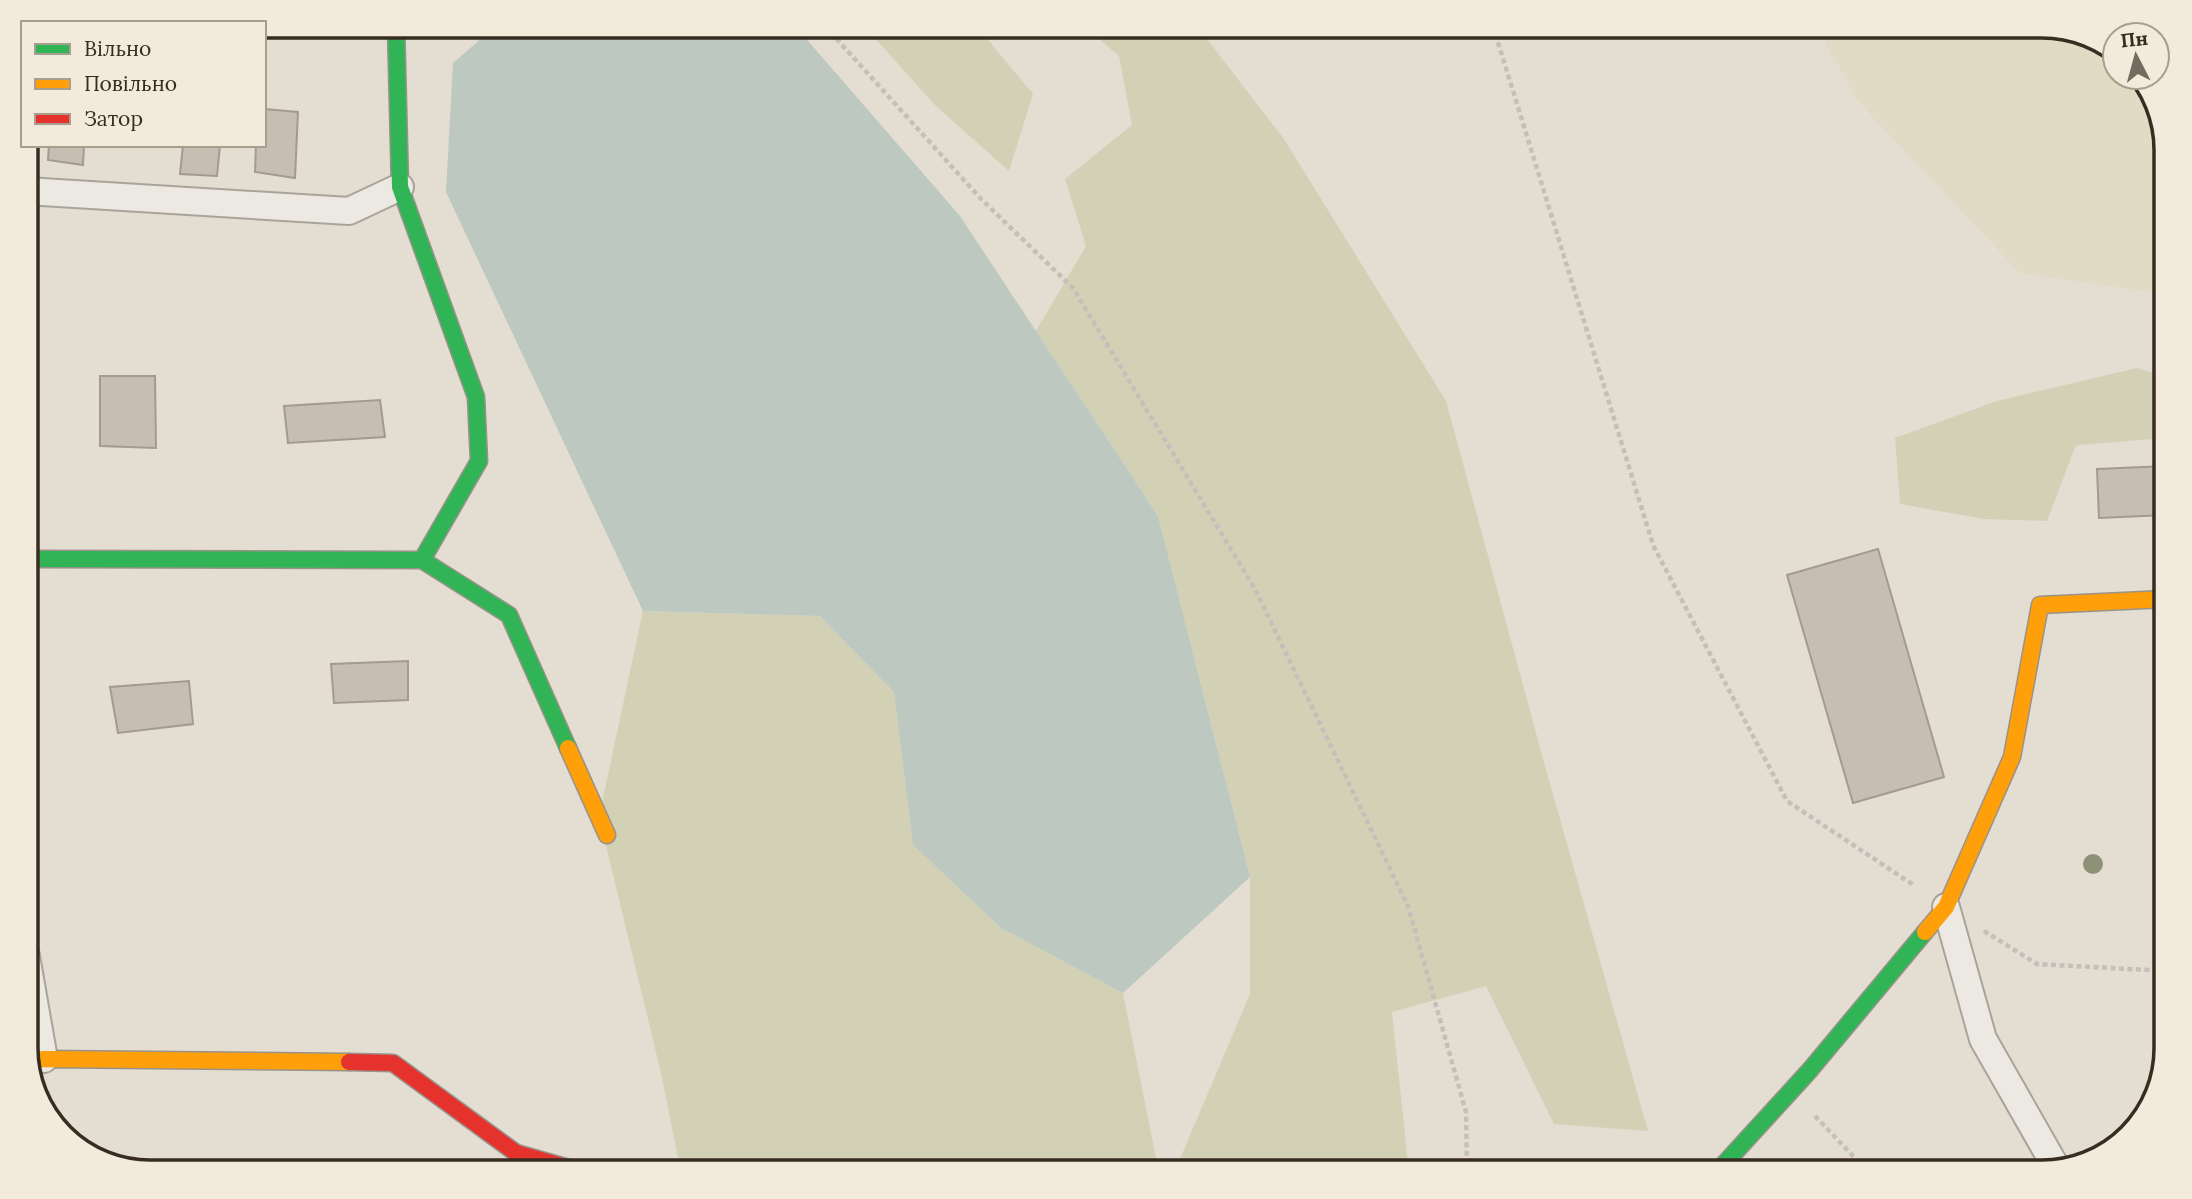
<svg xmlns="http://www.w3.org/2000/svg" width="2192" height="1199" viewBox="0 0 2192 1199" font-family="Lora,serif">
  <rect width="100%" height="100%" fill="#e3ddd2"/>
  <!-- farmland -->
  <path fill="#e1dac4" d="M 1817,26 L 2041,26 L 2103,43 L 2115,54 L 2115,77 L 2138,77 L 2149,88 L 2166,143 L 2166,294 L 2020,273 L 1857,100 Z"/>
  <!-- green -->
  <path fill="#d2d1b6" d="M 864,26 L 995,26 L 988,40 L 1033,94 L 1009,171 L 936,106 Z
    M 1084,26 L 1197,26 L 1284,139 L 1446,401 L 1545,766 L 1648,1131 L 1554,1124 L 1486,986 L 1392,1012 L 1409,1173 L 1174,1173 L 1250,994 L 1250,877 L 1158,516 L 1036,331 L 1086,246 L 1065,179 L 1132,125 L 1119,56 Z
    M 2137,368 L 2166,377 L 2166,438 L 2076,445 L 2047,521 L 1984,519 L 1900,504 L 1895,438 L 1997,401 Z
    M 643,611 L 820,616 L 894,692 L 913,845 L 1001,928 L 1123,993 L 1159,1173 L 681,1173 L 661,1073 L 599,817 Z"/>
  <!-- water -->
  <path fill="#bcc8c0" d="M 496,26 L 795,26 L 960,216 L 1158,516 L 1250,877 L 1123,993 L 1001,928 L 913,845 L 894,692 L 820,616 L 643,611 L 446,192 L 453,63 Z"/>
  <!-- building -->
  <path fill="#c7bdb3" stroke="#a39a91" stroke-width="2" d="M 264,109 L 298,112 L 295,178 L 255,172 L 256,145 L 264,145 Z
    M 49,145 L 84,145 L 83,165 L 48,160 Z
    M 183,145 L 220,145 L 217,176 L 180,174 Z
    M 100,376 L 155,376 L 156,448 L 100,446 Z
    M 380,400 L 385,437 L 288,443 L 284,406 Z
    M 2166,466 L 2166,515 L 2099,518 L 2097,469 Z
    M 1878,549 L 1944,777 L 1853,803 L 1787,575 Z
    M 408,661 L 408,700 L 334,703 L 331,664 Z
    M 189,681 L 193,724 L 118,733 L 110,687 Z"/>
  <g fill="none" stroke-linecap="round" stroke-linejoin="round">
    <!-- street casing -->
    <g stroke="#a9a39a" stroke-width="30">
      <path id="street" d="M 26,191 L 349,211 L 400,187
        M 1946,907 L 1983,1039 L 2057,1169
        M 26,956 L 44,1059"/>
    </g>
    <!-- fast casing -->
    <g stroke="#99928a" stroke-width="19">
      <path id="fast" d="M 396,26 L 400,187 L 476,397 L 479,461 L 422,560
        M 26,559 L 422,560 L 509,615 L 568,748
        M 1716,1173 L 1810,1070 L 1925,932"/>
    </g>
    <!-- slow casing -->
    <g stroke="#99928a" stroke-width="19">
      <path id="slow" d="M 568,748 L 607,835
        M 1925,932 L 1946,907 L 2012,757 L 2040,605 L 2166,599
        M 28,1061 L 44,1059 L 349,1062"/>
    </g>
    <!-- jam casing -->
    <g stroke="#99928a" stroke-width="19">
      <path id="jam" d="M 349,1062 L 393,1063 L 516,1153 L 586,1173"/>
    </g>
    <!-- path -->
    <path stroke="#c4c0b9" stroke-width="4.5" stroke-dasharray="5 3.5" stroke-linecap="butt" d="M 825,26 L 981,199 L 1073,288 L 1255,589 L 1408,906 L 1466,1112 L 1467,1173
      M 1493,26 L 1653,545 L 1787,801 L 1915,886
      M 1984,931 L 2037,964 L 2166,971
      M 1815,1116 L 1869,1173"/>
    <!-- street -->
    <use href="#street" stroke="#ece9e2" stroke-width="26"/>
    <!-- fast -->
    <use href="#fast" stroke="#30b455" stroke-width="16"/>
    <!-- slow -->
    <use href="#slow" stroke="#ff9f0a" stroke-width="16"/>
    <!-- jam -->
    <use href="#jam" stroke="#e5322d" stroke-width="16"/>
  </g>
  <!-- trees -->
  <circle fill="#8e9176" cx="2093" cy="864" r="10"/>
  <!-- crop -->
  <path d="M0 0H2192V1199H0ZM150 38H2042A112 112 0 0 1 2154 150V1048A112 112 0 0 1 2042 1160H150A112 112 0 0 1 38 1048V150A112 112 0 0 1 150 38Z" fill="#f2eada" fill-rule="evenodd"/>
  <path fill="none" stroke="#382c22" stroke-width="3.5" d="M150 38H2042A112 112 0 0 1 2154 150V1048A112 112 0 0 1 2042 1160H150A112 112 0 0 1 38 1048V150A112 112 0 0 1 150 38Z"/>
  <!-- legend -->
  <rect x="21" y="21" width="245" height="126" fill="#f2eada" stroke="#a89e90" stroke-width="2"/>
  <rect x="35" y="44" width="35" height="10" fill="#30b455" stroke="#a89e90" stroke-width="2"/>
  <text x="84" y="56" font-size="21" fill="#382c22">Вільно</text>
  <rect x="35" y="79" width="35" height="10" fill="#ff9f0a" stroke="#a89e90" stroke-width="2"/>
  <text x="84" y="91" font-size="21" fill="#382c22">Повільно</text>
  <rect x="35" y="114" width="35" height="10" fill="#e5322d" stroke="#a89e90" stroke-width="2"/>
  <text x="84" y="126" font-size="21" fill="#382c22">Затор</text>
  <!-- north arrow -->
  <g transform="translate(2136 56) rotate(354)"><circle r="33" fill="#f2eada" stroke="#a89e90" stroke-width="2"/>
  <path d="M0-5L12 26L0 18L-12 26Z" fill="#746a60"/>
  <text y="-10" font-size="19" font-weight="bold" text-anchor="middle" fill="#382c22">Пн</text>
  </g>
</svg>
